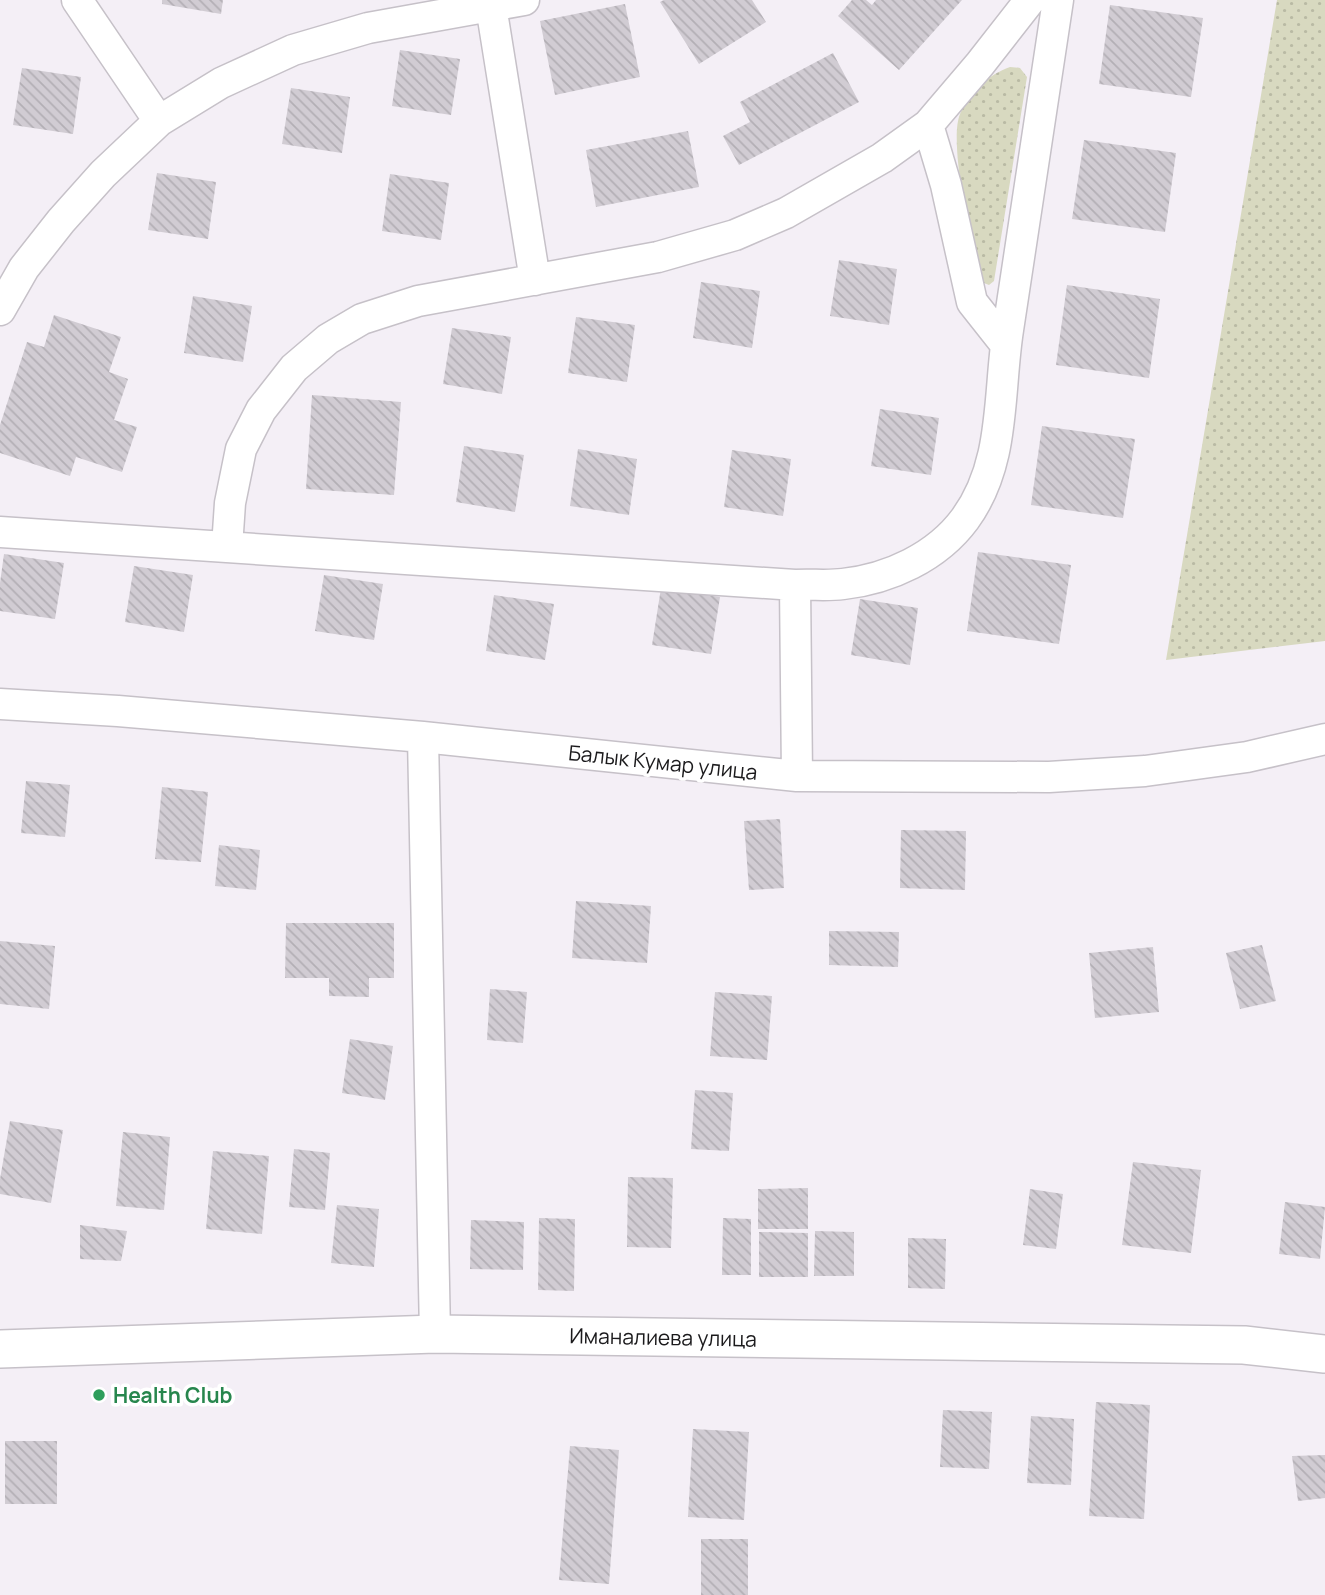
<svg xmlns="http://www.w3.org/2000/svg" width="1325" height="1595" viewBox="0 0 1325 1595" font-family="Manrope,sans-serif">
  <defs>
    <pattern id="grass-dots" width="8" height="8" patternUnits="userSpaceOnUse" patternTransform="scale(1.75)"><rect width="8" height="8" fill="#d8d9c0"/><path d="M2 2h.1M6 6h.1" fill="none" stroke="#b9baa4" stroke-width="1.8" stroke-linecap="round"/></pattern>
    <pattern id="building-back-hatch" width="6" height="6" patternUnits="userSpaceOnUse" patternTransform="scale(1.75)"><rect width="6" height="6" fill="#d1ccd3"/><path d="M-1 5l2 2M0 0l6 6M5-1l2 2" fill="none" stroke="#b3afb5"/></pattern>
  </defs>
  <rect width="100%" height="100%" fill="#f4eff6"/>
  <!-- grass -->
  <path fill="url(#grass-dots)" d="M 1277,0 L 1325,0 L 1325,641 L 1166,660 Z
    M 1010,67 L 1020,68 L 1027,77 L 994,281 L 989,285 L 984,283 C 972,252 948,143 960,114 C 969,93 989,74 1010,67 Z"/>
  <!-- building -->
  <path fill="url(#building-back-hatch)" d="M 162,0 L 223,0 L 221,14 L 162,4 Z
    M 664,0 L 752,0 L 766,22 L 699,64 L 660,2 Z
    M 852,0 L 866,0 L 872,5 L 876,0 L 962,0 L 899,70 L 838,16 Z
    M 625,4 L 640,77 L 555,95 L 540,21 Z
    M 1110,5 L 1203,18 L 1191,97 L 1099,84 Z
    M 400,50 L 460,59 L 451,115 L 392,106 Z
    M 833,53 L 859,102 L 739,165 L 723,136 L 750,122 L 740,102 Z
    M 22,68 L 81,77 L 73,134 L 13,125 Z
    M 291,88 L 350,97 L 342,153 L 282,144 Z
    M 688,131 L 699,187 L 596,207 L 586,150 Z
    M 1084,140 L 1176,153 L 1165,232 L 1072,219 Z
    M 157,173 L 216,182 L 208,239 L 148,230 Z
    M 390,174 L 449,183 L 441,240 L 382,231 Z
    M 839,260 L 897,269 L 889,325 L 830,316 Z
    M 701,282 L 760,291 L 752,348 L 693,338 Z
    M 1067,285 L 1160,299 L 1149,378 L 1056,365 Z
    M 193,296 L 252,306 L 243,362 L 184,353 Z
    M 54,315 L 121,337 L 109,372 L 128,379 L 114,420 L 137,427 L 122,472 L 76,457 L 70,476 L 0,453 L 0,425 L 27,342 L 44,347 Z
    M 576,317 L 635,325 L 627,382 L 568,373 Z
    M 452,328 L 511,337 L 502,394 L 443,384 Z
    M 312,395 L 401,402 L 394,495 L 306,489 Z
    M 880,409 L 939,418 L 931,475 L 871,466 Z
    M 1042,426 L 1135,439 L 1123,518 L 1031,505 Z
    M 464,446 L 524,455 L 515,512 L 456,502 Z
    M 578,449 L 637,459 L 629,515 L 570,506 Z
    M 732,450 L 791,459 L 783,516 L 724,507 Z
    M 978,552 L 1071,565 L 1059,644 L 967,631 Z
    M 4,554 L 64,563 L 55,619 L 0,611 L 0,583 Z
    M 134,566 L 193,575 L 184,632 L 125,622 Z
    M 324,575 L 383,584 L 374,640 L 315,631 Z
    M 661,588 L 720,597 L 711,654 L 652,645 Z
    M 494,595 L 554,604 L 545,660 L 486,651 Z
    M 860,599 L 918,608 L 910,665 L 851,655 Z
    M 26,781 L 70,785 L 65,837 L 21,833 Z
    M 162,787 L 208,792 L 201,862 L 155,859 Z
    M 780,819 L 784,888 L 749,890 L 744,821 Z
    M 901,830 L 966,831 L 965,890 L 900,888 Z
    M 219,845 L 260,850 L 256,890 L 215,886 Z
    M 576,901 L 651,906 L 647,963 L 572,958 Z
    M 286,923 L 394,923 L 394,978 L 369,978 L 369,997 L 329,996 L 329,978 L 285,978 Z
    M 829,931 L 899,932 L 898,967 L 829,965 Z
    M 0,941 L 55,946 L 49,1009 L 0,1004 Z
    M 1262,945 L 1276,1001 L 1240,1009 L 1226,953 Z
    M 1153,947 L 1159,1012 L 1095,1018 L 1089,953 Z
    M 490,989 L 527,992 L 523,1043 L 487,1040 Z
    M 715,992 L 772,996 L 767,1060 L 710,1056 Z
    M 350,1039 L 393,1046 L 385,1100 L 342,1093 Z
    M 695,1090 L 733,1093 L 729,1151 L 691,1149 Z
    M 10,1121 L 63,1130 L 51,1203 L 0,1194 L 0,1179 Z
    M 123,1132 L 170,1137 L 164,1210 L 116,1206 Z
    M 294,1149 L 330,1153 L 325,1210 L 289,1207 Z
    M 213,1151 L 269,1156 L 262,1234 L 206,1229 Z
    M 1133,1162 L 1201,1170 L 1191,1253 L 1122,1245 Z
    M 628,1177 L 673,1178 L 671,1248 L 627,1247 Z
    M 808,1188 L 808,1229 L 758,1229 L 758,1189 Z
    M 1030,1189 L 1063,1194 L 1056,1249 L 1023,1245 Z
    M 1285,1202 L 1325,1207 L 1320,1259 L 1279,1254 Z
    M 337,1205 L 379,1209 L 374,1267 L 331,1263 Z
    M 539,1218 L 575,1219 L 574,1291 L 538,1290 Z
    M 723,1218 L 751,1219 L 751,1275 L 722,1275 Z
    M 471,1220 L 524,1222 L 523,1270 L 470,1269 Z
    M 80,1225 L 127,1231 L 121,1261 L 80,1259 Z
    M 815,1231 L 854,1232 L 854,1276 L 814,1276 Z
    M 759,1232 L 808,1233 L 808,1277 L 759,1277 Z
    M 908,1238 L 946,1239 L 945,1289 L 908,1288 Z
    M 1096,1402 L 1150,1405 L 1144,1519 L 1089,1516 Z
    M 943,1410 L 992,1412 L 989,1469 L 940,1467 Z
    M 1031,1416 L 1074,1419 L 1071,1485 L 1027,1483 Z
    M 693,1429 L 749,1432 L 744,1520 L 688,1517 Z
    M 5,1441 L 57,1441 L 57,1504 L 5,1504 Z
    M 570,1446 L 619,1450 L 609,1584 L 559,1580 Z
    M 1325,1455 L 1325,1498 L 1298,1501 L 1292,1456 Z
    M 701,1539 L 748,1539 L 748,1595 L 701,1595 Z"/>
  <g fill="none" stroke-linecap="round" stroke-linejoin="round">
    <!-- minor casing -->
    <g stroke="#c6c1c8" stroke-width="33">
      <path id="minor" d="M 77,0 L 159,121
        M 491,6 L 535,280
        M 928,125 L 946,185 L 972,302 L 1006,345
        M 0,310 L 24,268 L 61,221 L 103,174 L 159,121 L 221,83 L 293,50 L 368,28 L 524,0
        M 0,532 L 795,585 C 811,584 827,586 843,584 C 889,579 937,557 965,519 C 1006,463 998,394 1008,330 C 1025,220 1041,110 1058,0
        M 227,547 L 230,503 L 241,449 L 261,410 L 294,368 L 328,339 L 362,319 L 418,301 L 658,257 L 735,235 L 786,213 L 882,158 L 928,125 L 980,64 L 1030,0
        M 795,585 L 797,776
        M 0,704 L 118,711 L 423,737 L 797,776 L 1049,777 L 1145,771 L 1247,757 L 1325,739
        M 423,737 L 435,1334"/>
    </g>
    <!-- tertiary casing -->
    <g stroke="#c6c1c8" stroke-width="40">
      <path id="tertiary" d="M 0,1349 L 435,1334 L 1244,1345 L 1325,1354"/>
    </g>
    <!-- minor -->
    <use href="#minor" stroke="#fff" stroke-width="30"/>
    <!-- tertiary -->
    <use href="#tertiary" stroke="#fff" stroke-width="37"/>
  </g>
  <!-- markers -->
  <circle fill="#2e9e5b" stroke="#fff" stroke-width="2.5" cx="99" cy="1395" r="7"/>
  <g text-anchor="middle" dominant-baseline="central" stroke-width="7" stroke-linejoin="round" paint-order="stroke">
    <!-- street labels -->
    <g font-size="21" fill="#1b1a1c" stroke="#fff">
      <text transform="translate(663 762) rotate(6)">Балык Кумар улица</text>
      <text transform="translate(663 1337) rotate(1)">Иманалиева улица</text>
    </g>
    <!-- leisure labels -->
    <g font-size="21" font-weight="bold" fill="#27864d" stroke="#fff" text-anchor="start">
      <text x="113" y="1395">Health Club</text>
    </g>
  </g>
</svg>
